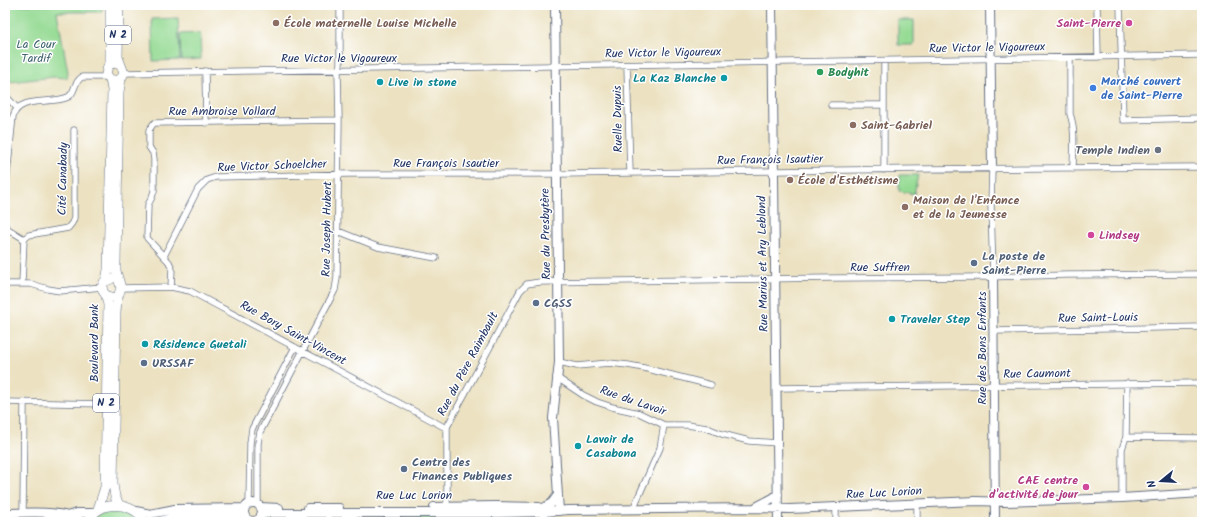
<svg xmlns="http://www.w3.org/2000/svg" width="1207" height="527" viewBox="0 0 1207 527" font-family="Kalam,sans-serif">
  <rect width="100%" height="100%" fill="#fff"/>
  <filter id="ink" filterUnits="userSpaceOnUse"><feTurbulence type="fractalNoise" baseFrequency=".025" numOctaves="2"/><feDisplacementMap in="SourceGraphic" scale="8" xChannelSelector="R" yChannelSelector="G"/><feConvolveMatrix kernelMatrix="1 2 1 2 8 2 1 2 1" color-interpolation-filters="sRGB"/></filter>
  <filter id="wash" filterUnits="userSpaceOnUse"><feTurbulence type="fractalNoise" baseFrequency=".012" numOctaves="4" result="noise"/><feDisplacementMap in="SourceGraphic" scale="16" xChannelSelector="R" yChannelSelector="G"/><feGaussianBlur stdDeviation="0.9" result="paint"/><feColorMatrix in="noise" values="0 0 0 0 0 0 0 0 0 0 0 0 0 0 0 0 0 1.4 0 .05"/><feComposite in="paint" operator="in"/></filter>
  <g filter="url(#wash)">
    <rect width="100%" height="100%" fill="#ece2c2"/>
    <!-- green -->
    <path fill="#94da93" stroke="#588478" d="M 8,5 L 102,5 L 102,12 L 57,12 L 68,72 L 67,78 L 54,77 L 10,82 L 5,72 L 5,59 L 11,32 L 5,30 L 5,19 Z
      M 178,18 L 180,60 L 153,61 L 152,19 Z
      M 898,20 L 914,20 L 914,45 L 898,45 Z
      M 200,33 L 201,59 L 181,60 L 180,34 Z
      M 899,175 L 918,175 L 914,194 L 899,191 Z
      M 106,509 C 122,511 129,508 140,522 L 92,522 L 93,519 Z
      M 459,517 L 462,519 L 527,518 L 531,522 L 267,522 L 269,518 Z"/>
  </g>
  <g filter="url(#ink)">
    <g fill="none" stroke-linecap="round" stroke-linejoin="round">
      <!-- street casing -->
      <g stroke="#646e81" stroke-width="7">
        <path id="street" d="M 1097,5 L 1098,57
          M 1120,5 L 1123,120 L 1202,118
          M 1070,58 L 1070,114 C 1076,130 1073,152 1073,169
          M 884,61 L 884,170
          M 627,65 L 630,173
          M 205,71 L 206,123
          M 124,73 L 1202,55
          M 5,95 L 17,108
          M 831,105 L 884,105
          M 992,169 L 991,204 L 993,277
          M 5,195 L 13,116 C 20,95 51,105 68,97 C 76,93 72,84 82,77 L 107,77
          M 5,225 L 8,229 L 24,239
          M 338,231 L 378,247 L 436,258
          M 164,256 L 198,189 L 207,180 L 216,177 L 349,174 L 561,174 L 921,169 L 1202,167
          M 22,283 L 24,239 L 29,235 L 68,228 L 72,223 L 74,218 L 74,130
          M 5,284 L 31,284 L 48,289 L 60,291 L 102,287
          M 171,287 L 172,269 L 169,262 L 147,238 L 148,205 L 152,197 L 154,191 L 154,159 L 153,153 L 149,147 L 149,130 L 154,123 L 339,120
          M 121,288 L 171,287 L 190,291 L 444,427 L 447,427
          M 994,331 L 1202,327
          M 559,362 L 577,366 L 609,363 L 628,365 L 644,368 L 711,385
          M 556,377 L 583,395 L 597,402 L 612,407 L 639,413 L 664,425 L 687,425 L 707,428 L 722,434 L 749,441 L 777,443
          M 777,388 L 1202,383
          M 5,402 L 106,404
          M 1126,437 L 1202,438
          M 1122,498 L 1122,449 L 1126,437 L 1127,383
          M 917,504 L 917,522
          M 249,505 L 250,443 L 252,429 L 295,347
          M 258,505 L 258,443 L 260,432 L 335,290 L 337,278 L 339,120 L 338,72 L 340,64 L 340,5
          M 444,508 L 447,502 L 447,427 L 520,291 L 527,284 L 540,282 L 835,278 L 986,277 L 1067,275 L 1202,274
          M 836,508 L 836,522
          M 633,509 L 660,448 L 664,425
          M 23,513 L 24,402
          M 249,520 L 250,522
          M 256,521 L 256,522
          M 328,522 L 328,510
          M 543,522 L 545,510"/>
      </g>
      <!-- secondary casing -->
      <g stroke="#646e81" stroke-width="10">
        <path id="secondary" d="M 555,5 L 559,362 L 553,418 L 559,511
          M 772,5 L 778,522
          M 990,5 L 992,169
          M 993,277 L 995,522
          M244 512a9 9 0 1 1 18 0a9 9 0 1 1-18 0Z
          M 260,507 L 279,508
          M 434,507 L 496,506 L 539,507
          M 545,507 L 552,503 L 558,495
          M 756,507 L 773,498 L 778,494
          M 308,508 L 339,508
          M 136,511 L 150,514 L 175,509 L 245,508
          M 5,513 C 29,513 62,509 82,522
          M 70,515 L 77,513 L 94,513
          M 261,515 L 270,513 L 498,513 L 545,512 L 568,510 L 755,508 L 790,509 L 976,501 L 1007,502 L 1122,498 L 1202,493
          M 156,522 L 174,517 L 245,516"/>
      </g>
      <!-- primary casing -->
      <g stroke="#646e81" stroke-width="10">
        <path id="primary" d="M 110,5 L 110,64
          M 119,5 L 118,57 L 124,73 L 122,77 L 118,81 L 110,79 L 106,74 L 108,66 L 113,63 L 121,65
          M 111,279 L 104,282 C 100,290 104,296 112,297
          M 106,280 L 108,270 L 112,90 L 110,79
          M 120,506 L 115,497 L 113,484 L 116,313 L 117,300 L 121,288 L 116,271 L 116,264 L 119,92 L 121,79
          M 98,509 L 105,487 L 108,305 L 106,296
          M 89,522 C 96,499 136,501 144,522"/>
      </g>
      <!-- street -->
      <use href="#street" stroke="#fff" stroke-width="5.5"/>
      <!-- secondary -->
      <use href="#secondary" stroke="#fff" stroke-width="8"/>
      <!-- primary -->
      <use href="#primary" stroke="#fff" stroke-width="9"/>
    </g>
  </g>
  <!-- markers -->
  <g fill="#8d6e63" stroke="#fff" stroke-width="1.5">
    <circle cx="276" cy="23" r="4"/>
    <circle cx="853" cy="125" r="4"/>
    <circle cx="790" cy="180" r="4"/>
    <circle cx="905" cy="207" r="4"/>
  </g>
  <g fill="#d1479c" stroke="#fff" stroke-width="1.5">
    <circle cx="1129" cy="23" r="4"/>
    <circle cx="1091" cy="235" r="4"/>
    <circle cx="1086" cy="487" r="4"/>
  </g>
  <circle fill="#2e9e5b" stroke="#fff" stroke-width="1.5" cx="820" cy="72" r="4"/>
  <g fill="#0f9aa8" stroke="#fff" stroke-width="1.5">
    <circle cx="724" cy="78" r="4"/>
    <circle cx="380" cy="82" r="4"/>
    <circle cx="892" cy="319" r="4"/>
    <circle cx="145" cy="344" r="4"/>
    <circle cx="578" cy="446" r="4"/>
  </g>
  <circle fill="#3f7fe0" stroke="#fff" stroke-width="1.5" cx="1093" cy="88" r="4"/>
  <circle fill="#6b7280" stroke="#fff" stroke-width="1.5" cx="1158" cy="150" r="4"/>
  <g fill="#5c6f8a" stroke="#fff" stroke-width="1.5">
    <circle cx="974" cy="263" r="4"/>
    <circle cx="536" cy="303" r="4"/>
    <circle cx="144" cy="363" r="4"/>
    <circle cx="404" cy="469" r="4"/>
  </g>
  <g text-anchor="middle" dominant-baseline="central" stroke-width="3" stroke-linejoin="round" paint-order="stroke">
    <!-- shield labels -->
    <g fill="#fff" stroke="#5f6d8e" stroke-width="1">
      <rect x="105" y="26" width="26" height="18" rx="3"/>
      <rect x="93" y="394" width="26" height="18" rx="3"/>
    </g>
    <g font-size="11" font-weight="bold" fill="#1b2f5e">
      <text x="118" y="35">N 2</text>
      <text x="106" y="403">N 2</text>
    </g>
    <!-- education labels -->
    <g font-size="12" font-weight="bold" fill="#785e54" stroke="#fff" text-anchor="start">
      <text x="284" y="23">École maternelle Louise Michelle</text>
      <text x="861" y="125">Saint-Gabriel</text>
      <text x="798" y="180">École d'Esthétisme</text>
      <text x="913" y="200">Maison de l'Enfance<tspan x="913" dy="14">et de la Jeunesse</tspan></text>
    </g>
    <!-- hotel labels -->
    <g font-size="12" font-weight="bold" fill="#b23c85" stroke="#fff" text-anchor="end">
      <text x="1121" y="23">Saint-Pierre</text>
      <text x="1099" y="235" text-anchor="start">Lindsey</text>
      <text x="1078" y="480">CAE centre<tspan x="1078" dy="14">d'activité de jour</tspan></text>
    </g>
    <!-- park labels -->
    <g font-size="12" fill="#3f626e" stroke="#fff">
      <text x="36" y="44">La Cour<tspan x="36" dy="14">Tardif</tspan></text>
    </g>
    <!-- street labels -->
    <g font-size="12" fill="#1b2f5e" stroke="#fff">
      <text transform="translate(987 48) rotate(-1)">Rue Victor le Vigoureux</text>
      <text transform="translate(663 53) rotate(-1)">Rue Victor le Vigoureux</text>
      <text x="339" y="58">Rue Victor le Vigoureux</text>
      <text x="222" y="111">Rue Ambroise Vollard</text>
      <text transform="translate(618 119) rotate(-91)">Ruelle Dupuis</text>
      <text transform="translate(770 160) rotate(-1)">Rue François Isautier</text>
      <text x="446" y="163">Rue François Isautier</text>
      <text transform="translate(272 166) rotate(-2)">Rue Victor Schoelcher</text>
      <text transform="translate(63 179) rotate(-89)">Cité Canabady</text>
      <text transform="translate(327 229) rotate(-89)">Rue Joseph Hubert</text>
      <text transform="translate(546 234) rotate(-91)">Rue du Presbytère</text>
      <text transform="translate(763 264) rotate(-91)">Rue Marius et Ary Leblond</text>
      <text x="880" y="267">Rue Suffren</text>
      <text transform="translate(1098 318) rotate(-1)">Rue Saint-Louis</text>
      <text transform="translate(293 333) rotate(29)">Rue Bory Saint-Vincent</text>
      <text transform="translate(94 343) rotate(-90)">Boulevard Bank</text>
      <text transform="translate(982 348) rotate(-90)">Rue des Bons Enfants</text>
      <text transform="translate(468 364) rotate(-62)">Rue du Père Raimbault</text>
      <text transform="translate(1037 374) rotate(-1)">Rue Caumont</text>
      <text transform="translate(633 401) rotate(19)">Rue du Lavoir</text>
      <text transform="translate(884 493) rotate(-3)">Rue Luc Lorion</text>
      <text x="414" y="495">Rue Luc Lorion</text>
    </g>
    <!-- leisure labels -->
    <g font-size="12" font-weight="bold" fill="#27864d" stroke="#fff" text-anchor="start">
      <text x="828" y="72">Bodyhit</text>
    </g>
    <!-- culture labels -->
    <g font-size="12" font-weight="bold" fill="#0d838f" stroke="#fff" text-anchor="start">
      <text x="716" y="78" text-anchor="end">La Kaz Blanche</text>
      <text x="388" y="82">Live in stone</text>
      <text x="900" y="319">Traveler Step</text>
      <text x="153" y="344">Résidence Guetali</text>
      <text x="586" y="439">Lavoir de<tspan x="586" dy="14">Casabona</tspan></text>
    </g>
    <!-- shop labels -->
    <g font-size="12" font-weight="bold" fill="#366cbe" stroke="#fff" text-anchor="start">
      <text x="1101" y="81">Marché couvert<tspan x="1101" dy="14">de Saint-Pierre</tspan></text>
    </g>
    <!-- worship labels -->
    <g font-size="12" font-weight="bold" fill="#5b616d" stroke="#fff" text-anchor="end">
      <text x="1150" y="150">Temple Indien</text>
    </g>
    <!-- service labels -->
    <g font-size="12" font-weight="bold" fill="#4e5e75" stroke="#fff" text-anchor="start">
      <text x="982" y="256">La poste de<tspan x="982" dy="14">Saint-Pierre</tspan></text>
      <text x="544" y="303">CGSS</text>
      <text x="152" y="363">URSSAF</text>
      <text x="412" y="462">Centre des<tspan x="412" dy="14">Finances Publiques</tspan></text>
    </g>
  </g>
  <!-- margin -->
  <rect width="1207" height="527" fill="none" stroke="#fff" stroke-width="20"/>
  <!-- north arrow -->
  <g transform="translate(1161 481) rotate(252)" stroke="#ffffff" stroke-width="3" paint-order="stroke">
  <path d="M0-3L7 15L0 10L-7 15Z" fill="#1b2f5e"/>
  <text y="-6" font-size="11" font-weight="bold" text-anchor="middle" fill="#1b2f5e">N</text>
  </g>
</svg>
